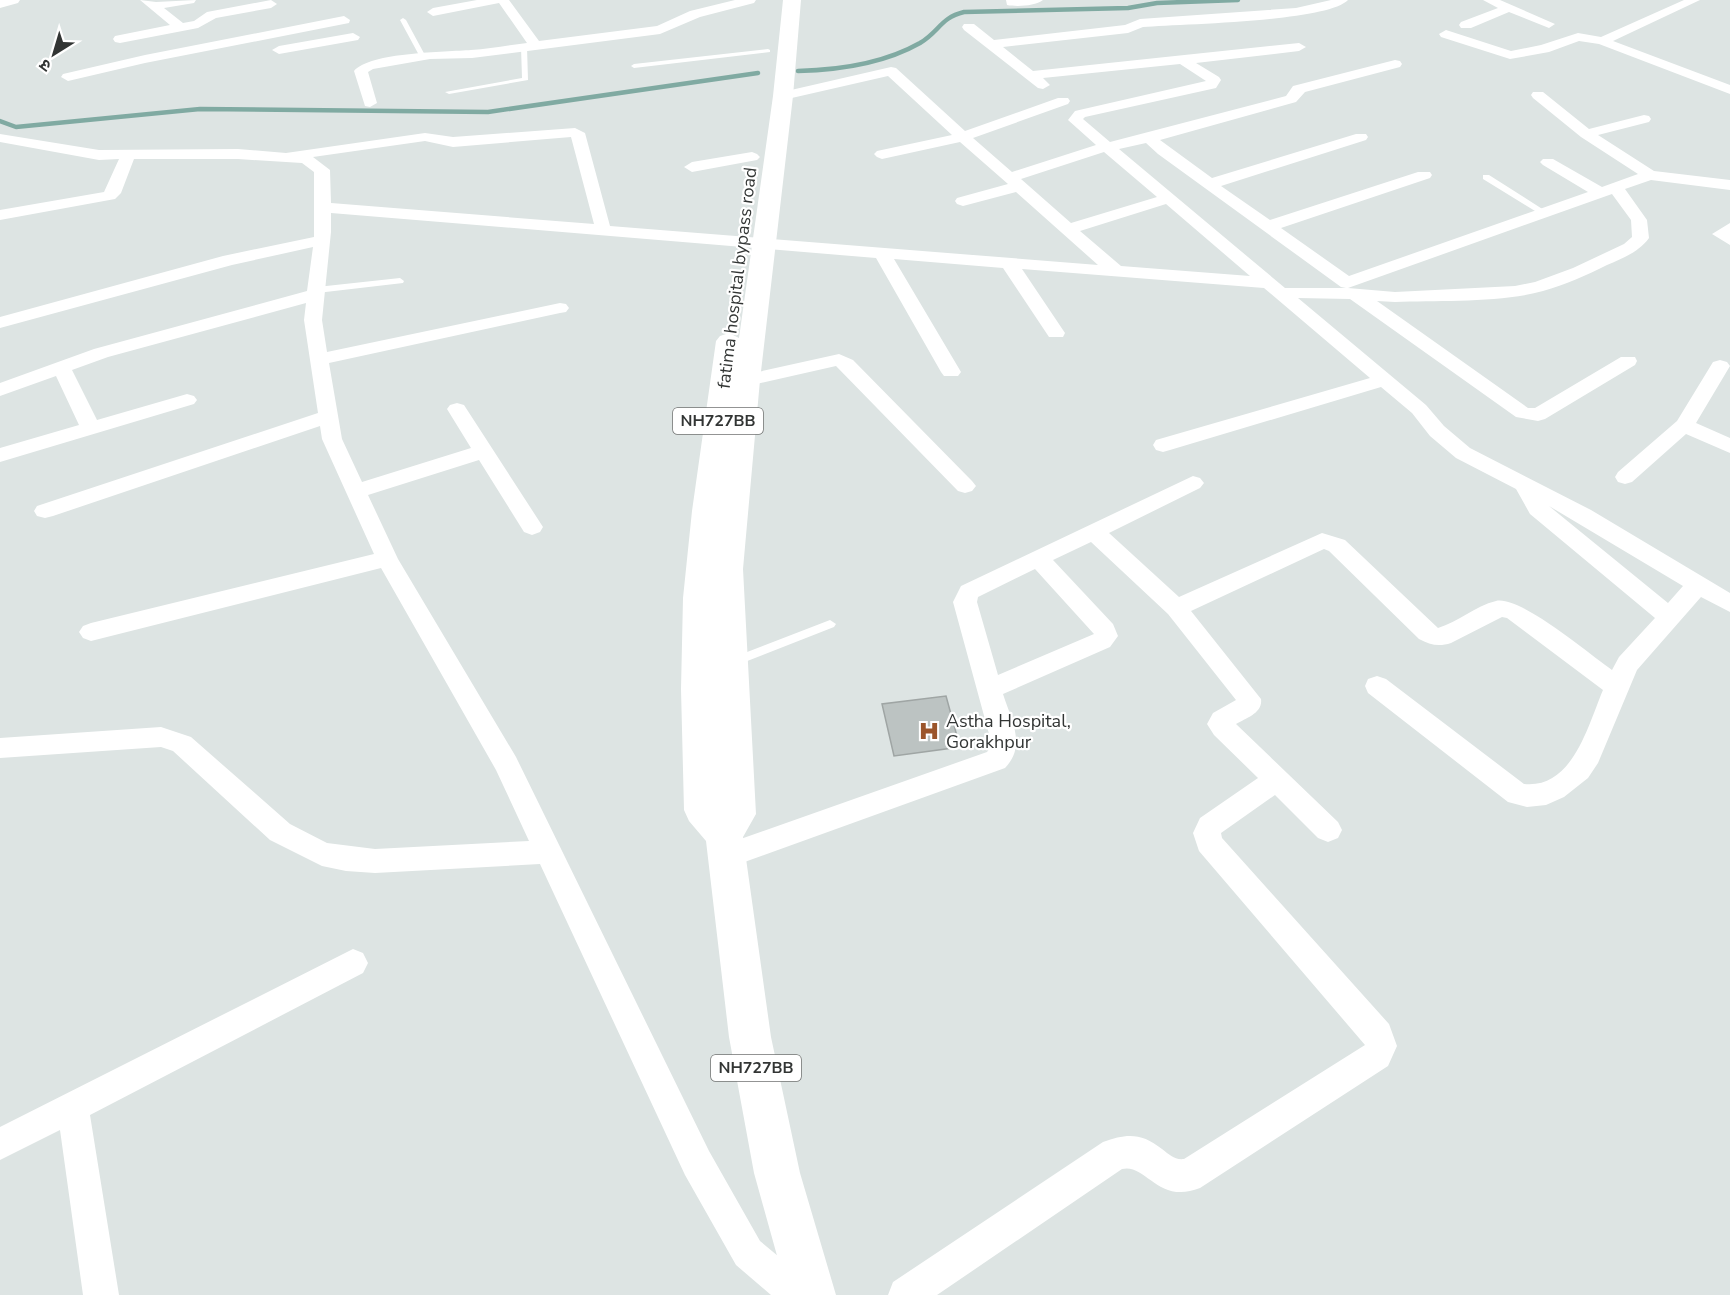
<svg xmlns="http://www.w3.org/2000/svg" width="1730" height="1295" viewBox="0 0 1730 1295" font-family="'Nunito Sans','Noto Sans Devanagari',sans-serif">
  <rect width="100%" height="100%" fill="#dde4e3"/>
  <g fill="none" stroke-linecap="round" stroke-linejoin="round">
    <!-- stream -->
    <path stroke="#80aaa2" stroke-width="4.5" d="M 798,71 C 839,70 883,64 920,43 C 940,31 940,18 964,12 L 1128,8 L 1157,3 L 1238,0
      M 0,121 L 16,127 L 200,109 L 488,112 L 758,73"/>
  </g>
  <!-- building -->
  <path fill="#bcc3c2" stroke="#9fa5a4" stroke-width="1.5" d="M 946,696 L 960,747 L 894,756 L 882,704 Z"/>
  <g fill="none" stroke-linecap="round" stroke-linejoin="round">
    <!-- lane -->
    <path fill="#fff" fill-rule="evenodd" d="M 403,18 L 406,20 L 426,57 L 425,58 L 420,57 L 400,20 Z
      M 524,45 L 527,47 L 528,80 L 449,94 L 445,92 L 522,78 L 521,47 Z
      M 768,49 L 770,50 L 770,52 L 634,68 L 631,66 L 634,64 Z
      M 1483,175 L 1489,175 L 1547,212 L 1540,214 L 1483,179 Z
      M 400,278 L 404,281 L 403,283 L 317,293 L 313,290 L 317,287 Z
      M 830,620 L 836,624 L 834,627 L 737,665 L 729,665 L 727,662 L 729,659 Z"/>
    <!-- street -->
    <path fill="#fff" fill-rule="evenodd" d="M 0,0 L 20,0 L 18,3 L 0,8 Z
      M 140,0 L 156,2 L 196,0 L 194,3 L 164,8 L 183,23 L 194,21 L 207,12 L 271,0 L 277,4 L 271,8 L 216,18 L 198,28 L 120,43 L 115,42 L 113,39 L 115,36 L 170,25 Z
      M 477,0 L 509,0 L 539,41 L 657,26 L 690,11 L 735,0 L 756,0 L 754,3 L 700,17 L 660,34 L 472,58 L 430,59 L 373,69 L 368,72 L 377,103 L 370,107 L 365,106 L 354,71 C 370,52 446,52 471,50 C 490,49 509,45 527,43 L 499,3 L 433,16 L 427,12 L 433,8 Z
      M 1006,0 L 1043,0 C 1035,6 1017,7 1007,5 Z
      M 1331,0 L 1348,0 C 1327,22 1180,24 1143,27 L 1128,33 L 1003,47 L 1033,71 L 1299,43 L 1306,47 L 1299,51 L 1196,63 L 1219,77 L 1221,80 L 1216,88 L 1085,117 L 1083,119 L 1110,142 L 1286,96 L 1293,86 L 1395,60 L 1400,61 L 1402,64 L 1400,67 L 1305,92 L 1296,102 L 1160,140 L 1212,178 L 1356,134 L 1366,134 L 1368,137 L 1366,140 L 1221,186 L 1270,220 L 1418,172 L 1430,172 L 1432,175 L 1430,178 L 1281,228 L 1349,276 L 1588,192 L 1543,165 L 1540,162 L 1543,159 L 1553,159 L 1602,187 L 1638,174 L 1581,137 L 1533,98 L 1531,95 L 1533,92 L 1543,92 L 1589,129 L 1644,115 L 1649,116 L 1651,119 L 1649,122 L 1598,135 L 1654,171 L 1730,180 L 1730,190 L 1651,180 L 1625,189 L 1647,220 L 1649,238 C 1639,252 1623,258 1607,265 C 1587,275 1565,285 1543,291 C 1501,303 1439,300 1395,302 L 1377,301 L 1528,408 L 1535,408 L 1621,357 L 1635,357 L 1637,361 L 1635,365 L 1545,419 L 1538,421 L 1516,417 L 1350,299 L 1298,298 L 1426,405 L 1444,426 L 1470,448 L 1591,510 L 1730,593 L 1730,612 L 1701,597 L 1637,670 L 1598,763 L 1588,778 L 1564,797 L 1546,805 L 1527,807 L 1508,802 L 1368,693 L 1365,686 L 1368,679 L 1377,676 L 1386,679 L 1524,784 C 1573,789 1588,725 1603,690 L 1507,618 L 1502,617 L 1451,643 C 1439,647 1430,645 1419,639 L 1329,551 L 1324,549 L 1191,611 L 1261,699 C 1263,713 1246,718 1236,724 L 1338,822 L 1342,830 L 1338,838 L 1328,842 L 1318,838 L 1275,795 L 1221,833 L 1222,838 L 1389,1024 L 1397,1046 L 1388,1066 L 1200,1188 C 1158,1205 1146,1163 1122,1169 L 937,1295 L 888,1295 L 893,1282 L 1103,1142 C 1127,1133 1142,1133 1162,1149 C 1170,1155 1174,1160 1184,1159 L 1365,1045 L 1199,851 L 1193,833 L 1200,818 L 1258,778 L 1214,735 L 1207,724 L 1213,713 L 1236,700 L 1168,614 L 1091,542 L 1053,560 L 1113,624 L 1118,636 L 1110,647 L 1003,694 C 1011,720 1027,745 1005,768 L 725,869 L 715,866 L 711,857 L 715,848 L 987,752 L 992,745 L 953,602 L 961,586 L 1193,476 L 1200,478 L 1204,483 L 1200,488 L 1109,533 L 1179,597 L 1322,533 L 1345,540 L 1438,628 C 1458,622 1475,606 1496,601 C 1520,595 1590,655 1612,670 L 1619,657 L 1655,618 L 1530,514 L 1516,489 L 1456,458 L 1430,436 L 1412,413 L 1381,387 L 1170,450 L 1163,452 L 1156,450 L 1153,445 L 1156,440 L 1370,378 L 1264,288 L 1022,269 L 1065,333 L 1063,337 L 1049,337 L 1003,268 L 894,259 L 961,372 L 958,376 L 944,376 L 941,372 L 876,258 L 331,213 L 331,232 L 322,320 L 327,352 L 560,303 L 566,304 L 569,308 L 566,312 L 560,313 L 329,363 L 342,439 L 362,482 L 471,448 L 447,409 L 450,405 L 457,403 L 464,405 L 543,527 L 540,532 L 532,535 L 524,532 L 479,460 L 368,495 L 398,559 L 516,757 L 709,1151 L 760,1241 L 796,1271 L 819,1282 L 824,1295 L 771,1295 L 736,1265 L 685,1175 L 540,864 L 375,873 L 346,871 L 322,866 L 270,840 L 173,751 L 161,747 L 0,758 L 0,738 L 161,727 L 191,737 L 290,824 L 327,843 L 375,849 L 529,841 L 496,770 L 381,568 L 91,641 L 83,638 L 79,632 L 83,626 L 91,623 L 374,554 L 322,439 L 320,426 L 53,516 L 45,518 L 37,516 L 34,511 L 37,506 L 318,413 L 304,320 L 306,303 L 108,357 L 72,370 L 97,420 L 187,394 L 194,396 L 197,400 L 194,404 L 0,462 L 0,448 L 79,425 L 56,376 L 0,396 L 0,383 L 94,349 L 307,291 L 313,247 L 232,265 L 0,328 L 0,317 L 223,256 L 314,237 L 314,172 L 302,163 L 238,159 L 134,159 L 121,193 L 115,199 L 0,220 L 0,210 L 104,192 L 119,159 L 99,160 L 0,142 L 0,134 L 99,150 L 238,149 L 286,153 L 425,133 L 453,137 L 575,128 L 585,133 L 610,226 L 1098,265 L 1016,192 L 963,206 L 957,204 L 955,201 L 957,198 L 1008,184 L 960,142 L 882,159 L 877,157 L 874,154 L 877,151 L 952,135 L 888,76 L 783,100 L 776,96 L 778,93 L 891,67 L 896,68 L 965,131 L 1058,98 L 1068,98 L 1070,101 L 1068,104 L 973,138 L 1012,172 L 1096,145 L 1068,120 L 1075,111 L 1206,81 L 1180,64 L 1043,78 L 1050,85 L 1043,89 L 1038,88 L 964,30 L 962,27 L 964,24 L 974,24 L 994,40 L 1125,25 L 1140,19 L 1296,8 ZM 571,137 L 594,224 L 331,203 L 330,170 L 313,157 L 425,141 L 453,147 ZM 1146,143 L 1158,154 L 1341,287 L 1346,288 L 1285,288 L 1119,149 ZM 1104,152 L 1157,197 L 1071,223 L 1021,179 ZM 1612,194 L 1631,220 L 1632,237 L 1624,244 L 1573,268 L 1535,282 L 1515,286 L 1395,292 L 1348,288 ZM 1166,204 L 1250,276 L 1121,266 L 1080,231 ZM 1549,506 L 1683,586 L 1668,603 ZM 1035,569 L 1094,634 L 998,675 L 977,602 L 978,597 Z
      M 1483,0 L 1500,0 L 1555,24 L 1549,28 L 1509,12 L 1471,28 L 1461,28 L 1459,25 L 1461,22 L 1498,8 Z
      M 1684,0 L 1700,0 L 1613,41 L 1730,85 L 1730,94 L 1599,44 L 1579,41 L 1549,52 L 1510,59 L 1441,37 L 1439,34 L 1446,30 L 1511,51 L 1541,45 L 1578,33 L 1601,37 Z
      M 344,16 L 350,20 L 349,23 L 145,63 L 68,81 L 61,77 L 63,74 L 145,55 Z
      M 353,33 L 360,37 L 358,40 L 279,54 L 272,50 L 279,46 Z
      M 752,152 L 757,154 L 760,157 L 757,160 L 692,172 L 684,167 L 692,162 Z
      M 1730,223 L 1730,245 L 1712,234 Z
      M 839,354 L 853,360 L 972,481 L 976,486 L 972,491 L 965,493 L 958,491 L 836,366 L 747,386 L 740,384 L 737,380 L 740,376 Z
      M 1720,360 L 1727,362 L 1730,366 L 1696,423 L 1730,438 L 1730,453 L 1686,434 L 1632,482 L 1625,484 L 1618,482 L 1615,477 L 1618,472 L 1677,421 L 1713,362 Z
      M 353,949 L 363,953 L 368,963 L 363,973 L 90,1115 L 119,1295 L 83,1295 L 60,1130 L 0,1160 L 0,1127 Z"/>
    <!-- highway -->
    <path fill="#fff" fill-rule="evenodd" d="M 783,0 L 801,0 L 793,96 L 760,380 L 743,569 L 756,814 L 743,837 L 771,1037 L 800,1173 L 836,1295 L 788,1295 L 754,1173 L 729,1037 L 706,841 L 689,821 L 684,810 L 681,689 L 683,598 L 692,511 L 716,341 L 720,336 L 729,333 L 739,338 L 773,96 Z"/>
  </g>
  <!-- icons -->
  <defs>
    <g id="hospital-bare" transform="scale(1.62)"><path d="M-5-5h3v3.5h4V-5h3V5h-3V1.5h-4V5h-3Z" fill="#9b552b" stroke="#fff" stroke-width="2.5" paint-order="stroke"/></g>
  </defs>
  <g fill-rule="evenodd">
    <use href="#hospital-bare" x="929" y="731"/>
  </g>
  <g text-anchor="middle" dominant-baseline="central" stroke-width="4.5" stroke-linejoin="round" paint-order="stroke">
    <!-- shield labels -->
    <g fill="#fff" stroke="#707271" stroke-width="1.5">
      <rect x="673" y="408" width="90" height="26" rx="4.5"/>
      <rect x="711" y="1055" width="90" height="26" rx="4.5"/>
    </g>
    <g font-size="16" font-weight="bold" fill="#323534">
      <text x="718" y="421">NH727BB</text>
      <text x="756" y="1068">NH727BB</text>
    </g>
    <!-- street labels -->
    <g font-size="18" fill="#323534" stroke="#fff">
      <text transform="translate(737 278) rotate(-83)">fatima hospital bypass road</text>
    </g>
    <!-- poi labels -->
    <g font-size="18" fill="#323534" stroke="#fff" text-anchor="start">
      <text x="946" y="721">Astha Hospital,<tspan x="946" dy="21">Gorakhpur</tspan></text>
    </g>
  </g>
  <!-- north arrow -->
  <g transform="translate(54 54) rotate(217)" stroke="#ffffff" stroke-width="4.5" paint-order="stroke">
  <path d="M0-4.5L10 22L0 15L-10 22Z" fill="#323534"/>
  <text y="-9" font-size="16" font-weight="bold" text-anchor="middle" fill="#323534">उ</text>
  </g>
</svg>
